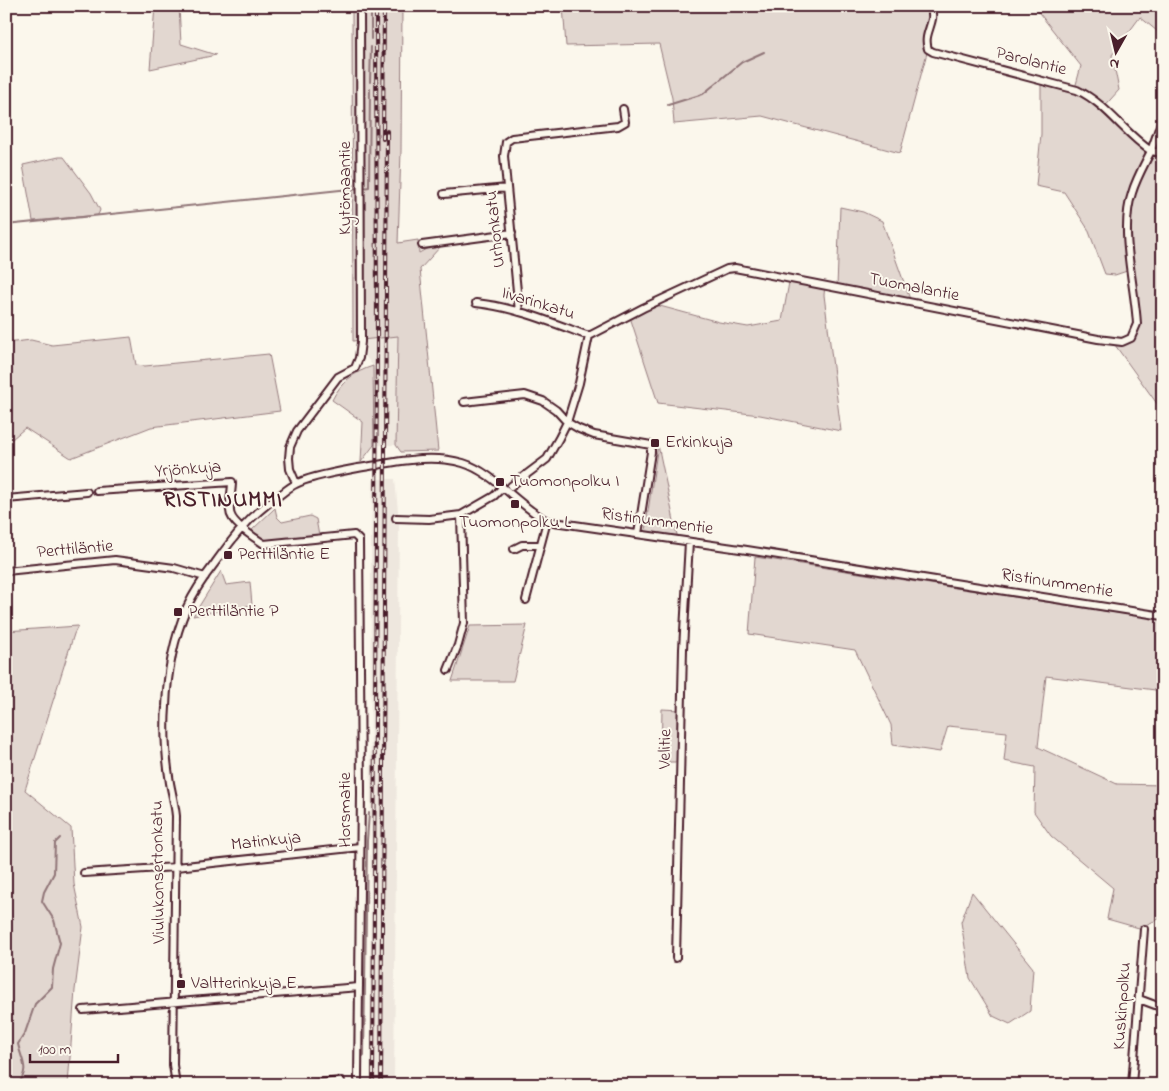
<svg xmlns="http://www.w3.org/2000/svg" width="1169" height="1091" viewBox="0 0 1169 1091" font-family="'Indie Flower',sans-serif">
  <rect width="100%" height="100%" fill="#fbf7ec"/>
  <filter id="ink" filterUnits="userSpaceOnUse"><feTurbulence type="fractalNoise" baseFrequency=".02" numOctaves="2"/><feDisplacementMap in="SourceGraphic" scale="10" xChannelSelector="R" yChannelSelector="G"/><feConvolveMatrix kernelMatrix="1 2 1 2 8 2 1 2 1" color-interpolation-filters="sRGB"/></filter>
  <g filter="url(#ink)">
    <!-- built -->
    <path fill="#eee7de" d="M 367,6 L 402,6 L 396,445 L 374,445 L 373,366 L 366,357 Z
      M 373,479 L 395,479 L 399,522 L 394,1085 L 370,1085 L 371,531 Z"/>
    <!-- green -->
    <path fill="#e2d7d0" stroke="#967b7e" d="M 155,6 L 179,6 L 181,44 L 216,55 L 150,69 Z
      M 352,6 L 402,6 L 401,151 L 398,243 L 418,240 L 419,253 L 428,248 L 441,246 L 420,269 L 438,451 L 401,452 L 396,445 L 398,336 L 353,341 Z
      M 563,6 L 937,6 L 932,10 L 928,49 L 900,153 L 762,116 L 674,124 L 672,98 L 659,44 L 566,46 Z
      M 1037,6 L 1163,6 L 1163,36 L 1140,17 L 1112,55 L 1119,90 L 1102,109 L 1146,153 L 1163,156 L 1163,295 L 1160,299 L 1163,308 L 1163,412 L 1115,345 L 1121,339 L 1128,337 L 1134,325 L 1127,271 L 1115,275 L 1105,274 L 1088,229 L 1064,192 L 1036,186 L 1041,134 L 1041,83 L 1074,92 L 1081,66 L 1036,9 Z
      M 59,157 L 64,157 L 91,193 L 100,210 L 98,215 L 33,221 L 23,165 Z
      M 840,207 L 863,212 L 882,221 L 911,302 L 837,287 Z
      M 790,277 L 825,285 L 824,295 L 841,431 L 760,415 L 658,403 L 628,311 L 645,302 L 719,322 L 748,327 L 782,321 Z
      M 131,337 L 136,365 L 145,366 L 269,354 L 280,411 L 151,427 L 71,458 L 25,428 L 6,444 L 6,343 L 31,340 L 52,345 Z
      M 373,366 L 374,445 L 361,462 L 363,422 L 332,400 C 341,382 354,372 373,366 Z
      M 658,445 L 677,535 L 677,536 L 645,531 Z
      M 275,508 L 277,517 L 282,522 L 310,516 L 316,519 L 319,536 L 262,540 L 252,530 Z
      M 755,557 L 1163,620 L 1163,691 L 1046,676 L 1038,747 L 1117,784 L 1163,785 L 1163,917 L 1139,928 L 1107,919 L 1113,888 L 1051,836 L 1034,812 L 1035,767 L 1004,761 L 1007,732 L 948,726 L 940,752 L 893,745 L 891,725 L 855,650 L 749,634 Z
      M 221,571 L 226,585 L 250,582 L 252,605 L 193,616 Z
      M 527,625 L 513,681 L 452,681 L 470,626 Z
      M 78,626 L 74,634 L 25,790 L 71,828 L 74,884 L 83,927 L 75,990 L 68,1085 L 6,1085 L 6,631 Z
      M 662,709 L 681,710 L 680,762 L 661,762 Z
      M 972,892 L 1033,968 L 1030,1011 L 1010,1024 L 993,1016 L 970,978 L 961,922 Z"/>
    <g fill="none" stroke-linecap="round" stroke-linejoin="round">
      <!-- stream -->
      <path stroke="#907477" stroke-width="2" d="M 371,39 L 371,6
        M 370,82 L 371,47
        M 668,105 L 703,94 L 742,62 L 764,52
        M 363,188 L 369,187 L 370,89
        M 6,225 L 359,188
        M 364,1056 L 367,841 L 369,813
        M 18,1085 C 30,1067 22,1063 18,1044 L 25,1033 L 35,1004 L 52,987 L 53,969 L 60,943 L 54,920 L 42,901 L 44,892 L 54,873 L 55,843 L 60,838"/>
      <!-- minor casing -->
      <g stroke="#4a1f2b" stroke-width="10">
        <path id="minor" d="M 931,6 C 931,10 933,15 932,19 C 930,30 924,37 928,49 L 933,52 L 1077,90 C 1107,104 1124,133 1151,151 L 1163,117
          M 444,194 L 507,188
          M 422,245 L 512,233
          M 476,303 C 515,307 553,323 589,336
          M 519,312 L 504,156 L 506,142 L 512,138 L 618,126 L 625,122 L 623,109
          M 464,402 L 525,395 L 543,401 L 556,410 L 567,422 L 579,429 L 594,435 L 651,445 L 651,452 L 638,534
          M 296,483 L 290,469 L 289,458 L 290,447 L 297,431 L 338,377 L 355,368 L 359,358 L 361,342 L 360,6
          M 511,486 L 547,459 L 559,438 L 567,422 L 579,383 L 589,336 L 643,308 L 727,269 L 735,268 L 1098,339 L 1122,342 L 1131,338 L 1137,324 C 1135,285 1119,231 1132,193 C 1136,179 1144,165 1151,151 L 1163,153
          M 97,491 L 232,482 C 232,492 229,501 230,511 C 230,523 255,538 264,544 L 354,535 L 359,540 L 361,792 L 358,1079
          M 6,499 L 87,492
          M 396,518 L 429,519 L 461,515 L 494,496 L 502,488
          M 514,549 L 522,545 L 539,545
          M 6,571 L 115,560 L 174,568 L 205,577
          M 526,600 L 547,521
          M 448,670 L 458,645 L 464,623 L 461,515
          M 84,873 L 176,867 L 360,847
          M 676,958 L 683,649 L 689,542
          M 1139,999 L 1163,1008
          M 83,1010 L 359,987
          M 176,1085 L 173,1065 L 176,816 C 175,805 172,794 170,783 C 166,758 164,732 166,707 C 167,674 174,638 187,607 C 194,592 205,576 215,563 C 235,535 249,517 277,497 C 283,493 289,487 296,484 C 310,476 342,471 358,468 C 393,463 428,453 463,463 C 493,472 519,506 547,521 L 747,550 L 1163,616
          M 302,1085 L 341,1081
          M 1132,1085 L 1144,929"/>
      </g>
      <!-- minor -->
      <use href="#minor" stroke="#fbf7ec" stroke-width="6"/>
      <!-- rail casing -->
      <g stroke="#4a1f2b" stroke-width="4">
        <path id="rail" d="M 383,139 L 384,6
          M 373,1085 L 377,344 L 376,6
          M 381,1085 L 387,131"/>
      </g>
      <!-- rail -->
      <use href="#rail" stroke="#fbf7ec" stroke-width="2" stroke-dasharray="5.5" stroke-linecap="butt"/>
    </g>
  </g>
  <!-- markers -->
  <g fill="#4a1f2b" stroke="#fbf7ec" stroke-width="2">
    <rect x="650" y="438" width="10" height="10" rx="2.5"/>
    <rect x="495" y="477" width="10" height="10" rx="2.5"/>
    <rect x="510" y="499" width="10" height="10" rx="2.5"/>
    <rect x="223" y="550" width="10" height="10" rx="2.5"/>
    <rect x="173" y="607" width="10" height="10" rx="2.5"/>
    <rect x="176" y="979" width="10" height="10" rx="2.5"/>
  </g>
  <g text-anchor="middle" dominant-baseline="central" stroke-width="4" stroke-linejoin="round" paint-order="stroke">
    <!-- street labels -->
    <g font-size="18" fill="#4a1f2b" stroke="#fbf7ec">
      <text transform="translate(1031 62) rotate(14)">Parolantie</text>
      <text transform="translate(346 188) rotate(-90)">Kytömaantie</text>
      <text transform="translate(496 229) rotate(-96)">Urhonkatu</text>
      <text transform="translate(914 288) rotate(11)">Tuomalantie</text>
      <text transform="translate(538 304) rotate(17)">Iivarinkatu</text>
      <text transform="translate(188 470) rotate(-4)">Yrjönkuja</text>
      <text transform="translate(657 522) rotate(8)">Ristinummentie</text>
      <text transform="translate(75 550) rotate(-5)">Perttiläntie</text>
      <text transform="translate(1057 584) rotate(9)">Ristinummentie</text>
      <text transform="translate(666 749) rotate(-89)">Velitie</text>
      <text transform="translate(346 810) rotate(-90)">Horsmatie</text>
      <text transform="translate(266 842) rotate(-6)">Matinkuja</text>
      <text transform="translate(159 872) rotate(-91)">Viulukonsertonkatu</text>
      <text transform="translate(1123 1006) rotate(-86)">Kuskinpolku</text>
    </g>
    <!-- poi labels -->
    <g font-size="18" fill="#4a1f2b" stroke="#fbf7ec" text-anchor="start">
      <text x="665" y="443">Erkinkuja</text>
      <text x="510" y="482">Tuomonpolku I</text>
      <text x="515" y="523" text-anchor="middle">Tuomonpolku L</text>
      <text x="238" y="555">Perttiläntie E</text>
      <text x="188" y="612">Perttiläntie P</text>
      <text x="191" y="984">Valtterinkuja E</text>
    </g>
    <!-- district labels -->
    <g font-size="22" font-weight="bold" letter-spacing="1" fill="#4a1f2b" stroke="#fbf7ec">
      <text x="223" y="501">RISTINUMMI</text>
    </g>
  </g>
  <!-- margin -->
  <rect width="1169" height="1091" fill="none" stroke="#fbf7ec" stroke-width="25"/>
  <rect x="12" y="12" width="1144" height="1066" fill="none" stroke="#4a1f2b" stroke-width="2" filter="url(#ink)"/>
  <!-- north arrow -->
  <g transform="translate(1116 52) rotate(188)" stroke="#fbf7ec" stroke-width="4" paint-order="stroke">
  <path d="M0-4L9 19L0 12L-9 19Z" fill="#4a1f2b"/>
  <text y="-8" font-size="14" font-weight="bold" text-anchor="middle" fill="#4a1f2b">N</text>
  </g>
  <!-- scale -->
  <path d="M30 1054v8h88v-8" fill="none" stroke="#4a1f2b" stroke-width="2.5"/>
  <text x="38" y="1054" font-size="15" fill="#4a1f2b" stroke="#fbf7ec" stroke-width="4" paint-order="stroke">100 m</text>
</svg>
